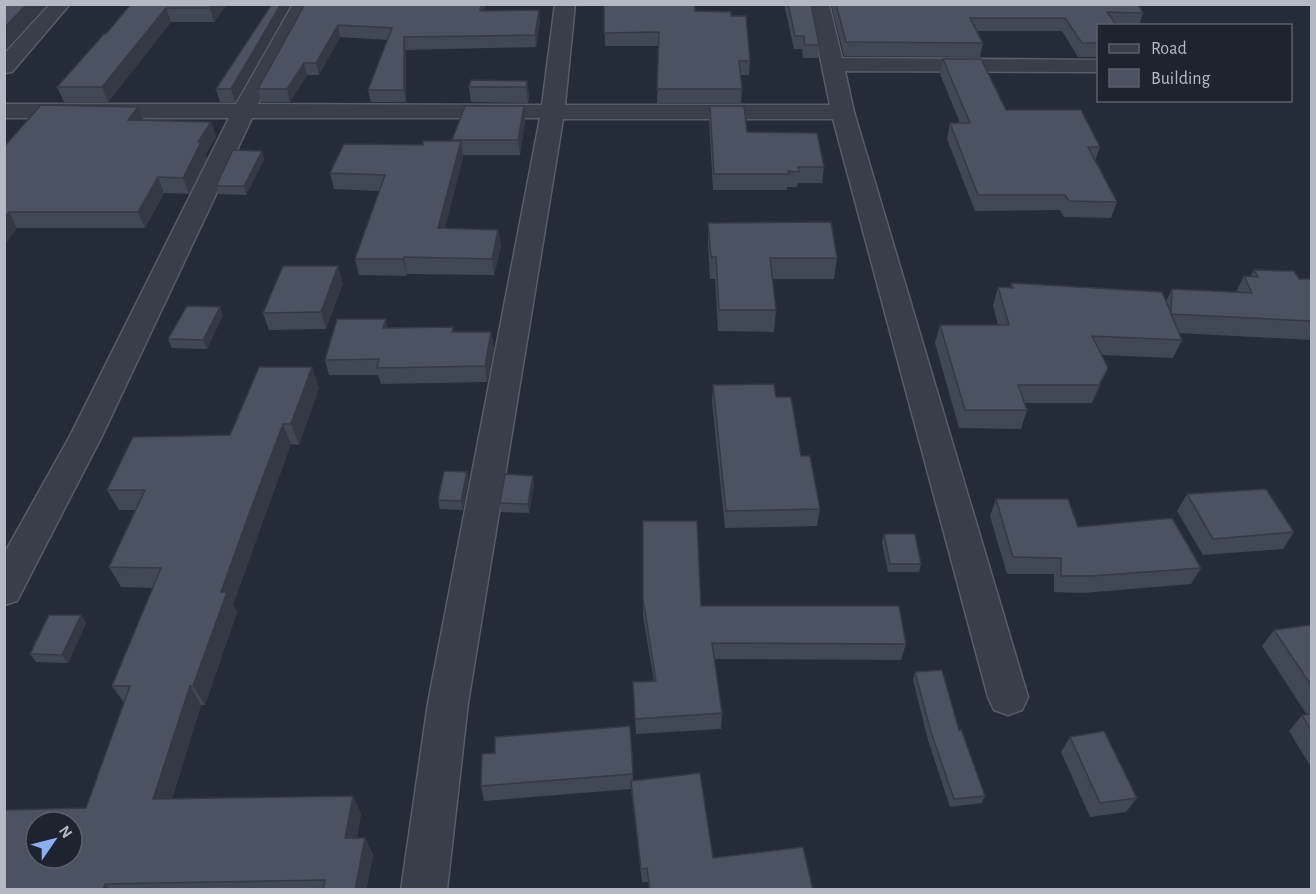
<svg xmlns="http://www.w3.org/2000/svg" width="1316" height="894" viewBox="0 0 1316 894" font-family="'Alegreya Sans',sans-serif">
  <rect width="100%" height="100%" fill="#242c39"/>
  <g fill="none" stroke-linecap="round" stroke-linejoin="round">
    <!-- street casing -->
    <g stroke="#565c68" stroke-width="3">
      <path id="street" d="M 50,4 L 70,4 L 12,72 L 4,73 L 4,54 Z
        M 293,4 L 313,4 L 258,104 L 542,105 L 555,4 L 575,4 L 565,105 L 830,105 L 809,4 L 829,4 L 842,58 L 1098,60 L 1098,72 L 845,71 L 854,112 L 1028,697 L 1022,710 L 1008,715 L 994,710 L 988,697 L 833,119 L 563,119 L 468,703 L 447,890 L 401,890 L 428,703 L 540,118 L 252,118 L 102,436 L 17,601 L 4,605 L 4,554 L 70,436 L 229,118 L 4,118 L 4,104 L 236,104 Z"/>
    </g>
    <!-- street -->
    <use href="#street" fill="#383e4a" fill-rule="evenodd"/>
  </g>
  <!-- wall -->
  <path fill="#404755" d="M 131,4 L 227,4 L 214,22 L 171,22 L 108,102 L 64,102 L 57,87 L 106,34 Z
    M 272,4 L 235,102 L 220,102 L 216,89 Z
    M 305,4 L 485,4 L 484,10 L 540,22 L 536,47 L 406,50 L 406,102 L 371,102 L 368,90 L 388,40 L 340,37 L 319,75 L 307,75 L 290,102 L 262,102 L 258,89 Z
    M 604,4 L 695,11 L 731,16 L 750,61 L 749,75 L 741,75 L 742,89 L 741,103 L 657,103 L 659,46 L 605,46 Z
    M 784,4 L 811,4 L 819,45 L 818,58 L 803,58 L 802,49 L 794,49 Z
    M 831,4 L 1138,4 L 1143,13 L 1139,26 L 1098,26 L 1098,57 L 1078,57 L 1062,31 L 976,31 L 983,43 L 980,57 L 844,56 Z
    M 943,59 L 1006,110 L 1100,147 L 1095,161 L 1117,202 L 1111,218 L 1064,217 L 1060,210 L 975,211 L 947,139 L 950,123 L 960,123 L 940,74 Z
    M 527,81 L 529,96 L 528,103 L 471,102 L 469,87 Z
    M 710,106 L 747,132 L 824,167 L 822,183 L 798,183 L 797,187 L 787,187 L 787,190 L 713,190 L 709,121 Z
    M 138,107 L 143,120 L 211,122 L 216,137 L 205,155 L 207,158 L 189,194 L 164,193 L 145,228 L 17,228 L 4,245 L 4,147 Z
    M 525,120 L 520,155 L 463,155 L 463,157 L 445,228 L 498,230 L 501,246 L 494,275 L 407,274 L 407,276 L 359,275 L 355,259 L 379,191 L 334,189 L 330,173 L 423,145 L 452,141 L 452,140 Z
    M 262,151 L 264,159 L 246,195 L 219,194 L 216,186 Z
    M 708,223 L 837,258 L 834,279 L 772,279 L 776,310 L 774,332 L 718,331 L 715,279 L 710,279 L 708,244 Z
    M 1254,270 L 1299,279 L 1311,279 L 1311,340 L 1179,333 L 1182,340 L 1173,358 L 1102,355 L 1100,386 L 1092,403 L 1025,403 L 1027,410 L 1021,429 L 959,428 L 935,343 L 940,325 L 998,325 L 993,306 L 998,287 L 1010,288 L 1011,283 L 1166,302 L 1172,289 L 1236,292 L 1244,276 L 1250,277 Z
    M 343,283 L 326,329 L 269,330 L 263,313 Z
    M 223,315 L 207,349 L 172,348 L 168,339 Z
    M 453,327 L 454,332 L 491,332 L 494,348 L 487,382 L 381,384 L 378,375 L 329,375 L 325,360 L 388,328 Z
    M 713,385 L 776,397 L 801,456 L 820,509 L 817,526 L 725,528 L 712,402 Z
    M 319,388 L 299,445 L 291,444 L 258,534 L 233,605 L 237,612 L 205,705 L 201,705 L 172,799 L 361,813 L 357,838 L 365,838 L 373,855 L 366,890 L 4,890 L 86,808 L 124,703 L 112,686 L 153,588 L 121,587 L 109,567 L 135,510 L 119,510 L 107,490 L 230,435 Z
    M 467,472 L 468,481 L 463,510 L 440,509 L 438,500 Z
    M 534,484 L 529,513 L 501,512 L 500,503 Z
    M 1187,494 L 1294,532 L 1283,549 L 1203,555 L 1177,511 Z
    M 996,499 L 1078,527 L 1201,568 L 1191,584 L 1083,593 L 1054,592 L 1054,574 L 1007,574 L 990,516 Z
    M 884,534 L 921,564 L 919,572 L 888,572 L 882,543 Z
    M 643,599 L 701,606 L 906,644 L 901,660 L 714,659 L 722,713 L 721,729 L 636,734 L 633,682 L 654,681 L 643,616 Z
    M 81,615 L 86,623 L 68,663 L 36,662 L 30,654 Z
    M 1311,628 L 1311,767 L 1289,731 L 1302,715 L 1307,715 L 1262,646 L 1274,630 Z
    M 915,672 L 959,730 L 985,796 L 982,803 L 950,807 L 928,740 L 913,680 Z
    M 630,726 L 633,781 L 713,858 L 813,890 L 649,890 L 648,882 L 642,882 L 631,789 L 484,801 L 481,786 L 495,753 Z
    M 1070,737 L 1137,798 L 1126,812 L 1090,817 L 1061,752 Z"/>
  <!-- shaded-wall -->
  <path fill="#343a45" d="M 27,4 L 48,4 L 4,52 L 4,28 Z
    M 212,4 L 227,4 L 214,22 L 210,8 Z
    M 281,4 L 291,4 L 235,102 L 231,89 Z
    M 481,4 L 485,4 L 481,22 L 480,11 Z
    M 166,8 L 171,22 L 108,102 L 102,87 Z
    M 539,10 L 540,22 L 536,47 L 535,35 Z
    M 338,25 L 340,37 L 319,75 L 316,63 Z
    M 404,37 L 406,50 L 406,102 L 404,90 Z
    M 304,63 L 307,75 L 290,102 L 287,89 Z
    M 527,81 L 529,96 L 528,103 L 526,87 Z
    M 524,106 L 525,120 L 520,155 L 518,140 Z
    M 138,107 L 144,122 L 128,120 Z
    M 211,122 L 216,137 L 205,155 L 207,158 L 189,194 L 183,178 L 198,142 Z
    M 461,141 L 463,157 L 441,245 L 438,228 Z
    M 262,151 L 264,159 L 246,195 L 244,186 Z
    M 158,177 L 164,193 L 145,228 L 138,212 Z
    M 9,212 L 17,228 L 4,245 L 4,217 Z
    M 498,230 L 501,246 L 494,275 L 492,259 Z
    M 404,257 L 407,274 L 407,276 L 403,259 Z
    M 338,266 L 343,283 L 326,329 L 321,312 Z
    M 220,307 L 223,315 L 207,349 L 203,340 Z
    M 386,319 L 389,334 L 383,328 Z
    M 491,332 L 494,348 L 487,382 L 485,366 Z
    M 312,367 L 319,388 L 299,445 L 291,424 Z
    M 1108,368 L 1100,386 L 1092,403 L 1099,385 Z
    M 283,424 L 291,444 L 233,605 L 237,612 L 205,705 L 193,686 L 221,592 Z
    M 467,472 L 468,481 L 463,510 L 461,501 Z
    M 533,476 L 534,484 L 529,513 L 528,504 Z
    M 81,615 L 86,623 L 68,663 L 62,655 Z
    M 190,686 L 201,705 L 166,817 L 153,799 Z
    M 353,796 L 361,813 L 354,855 L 345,838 Z
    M 365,838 L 373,855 L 366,890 L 355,890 Z
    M 105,884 L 111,890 L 103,890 Z"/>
  <!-- building -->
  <path fill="#4b5363" stroke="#343a45" stroke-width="1.5" fill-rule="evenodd" d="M 4,4 L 27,4 L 4,28 Z
    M 131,4 L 212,4 L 210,8 L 166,8 L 102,87 L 57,87 L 104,34 L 106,34 Z
    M 272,4 L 281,4 L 231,89 L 216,89 Z
    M 305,4 L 481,4 L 480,11 L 539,10 L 535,35 L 404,37 L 404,90 L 368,90 L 392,28 L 338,25 L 316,63 L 304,63 L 287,89 L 258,89 Z
    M 604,4 L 695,4 L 695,11 L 731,12 L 731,16 L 746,16 L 750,61 L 739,61 L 742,89 L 657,89 L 659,32 L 604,33 Z
    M 788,4 L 811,4 L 819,45 L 805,45 L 804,36 L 795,36 Z
    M 836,4 L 1138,4 L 1143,13 L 1107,12 L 1117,26 L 1098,26 L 1098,43 L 1082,43 L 1065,18 L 970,18 L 983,43 L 846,42 Z
    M 943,59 L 981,59 L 1006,110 L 1081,110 L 1100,147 L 1088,147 L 1117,202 L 1069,201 L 1065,195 L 978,195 L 950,123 L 970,123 Z
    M 471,80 L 527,81 L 526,87 L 469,87 Z
    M 41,105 L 138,107 L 128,120 L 211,122 L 198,142 L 201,142 L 183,178 L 158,177 L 138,212 L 9,212 L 4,217 L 4,147 Z
    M 465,106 L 524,106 L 518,140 L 452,140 Z
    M 710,106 L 744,106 L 747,132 L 817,133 L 824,167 L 798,167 L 799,172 L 788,171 L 789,174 L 714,174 Z
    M 423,141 L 461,141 L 438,228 L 498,230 L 492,259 L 404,257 L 403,259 L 355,259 L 385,175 L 330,173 L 344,144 L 423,145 Z
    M 233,150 L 262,151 L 244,186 L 216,186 Z
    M 831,222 L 837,258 L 770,258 L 776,310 L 719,310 L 716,257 L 711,257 L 708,223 Z
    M 283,266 L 338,266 L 321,312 L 263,313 Z
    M 1254,270 L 1294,271 L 1299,279 L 1311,279 L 1311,321 L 1171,314 L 1182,340 L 1092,336 L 1108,368 L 1099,385 L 1018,385 L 1027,410 L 965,410 L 940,325 L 1009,325 L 998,287 L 1013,288 L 1011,283 L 1162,292 L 1171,313 L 1172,289 L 1252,293 L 1244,276 L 1258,277 Z
    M 187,306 L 220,307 L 203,340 L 168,339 Z
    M 337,319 L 386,319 L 383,328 L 453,327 L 452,332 L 491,332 L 485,366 L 377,368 L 379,359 L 325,360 Z
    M 259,367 L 312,367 L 291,424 L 283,424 L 249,514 L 221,592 L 227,592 L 193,686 L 190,686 L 153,799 L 353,796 L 345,838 L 365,838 L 355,890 L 323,890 L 325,880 L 105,884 L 103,890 L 4,890 L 4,810 L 86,808 L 130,686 L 112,686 L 161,568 L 109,567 L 145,490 L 107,490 L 133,437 L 230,435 ZM 36,822 L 72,822 L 72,858 L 36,858 Z
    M 774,384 L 776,397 L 791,397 L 801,456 L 810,456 L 820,509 L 726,511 L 713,385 Z
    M 444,471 L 467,472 L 461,501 L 438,500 Z
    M 505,474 L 533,476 L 528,504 L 500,503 Z
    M 1266,489 L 1294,532 L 1213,539 L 1187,494 Z
    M 996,499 L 1068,499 L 1078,527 L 1172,518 L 1201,568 L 1091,576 L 1061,576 L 1061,558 L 1013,557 Z
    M 643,521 L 697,521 L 701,606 L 899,606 L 906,644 L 712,643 L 722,713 L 635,719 L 633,682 L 656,681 L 643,599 Z
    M 884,534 L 915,534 L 921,564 L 890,564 Z
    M 49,615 L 81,615 L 62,655 L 30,654 Z
    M 1310,625 L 1311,628 L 1311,685 L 1274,630 Z
    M 942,670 L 959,730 L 961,729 L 985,796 L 954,799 L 931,732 L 915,672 Z
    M 1311,714 L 1311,730 L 1302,715 Z
    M 630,726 L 633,774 L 481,786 L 482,754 L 495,753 L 495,737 Z
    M 1104,731 L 1137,798 L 1100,803 L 1070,737 Z
    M 700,773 L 713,858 L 803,847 L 813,890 L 650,890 L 647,868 L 641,869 L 631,781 Z"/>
  <!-- border -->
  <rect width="1316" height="894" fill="none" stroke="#b3b9c5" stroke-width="12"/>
  <!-- legend -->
  <rect x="1097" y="24" width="195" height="78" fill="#1d232f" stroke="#595f6b" stroke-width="1.5"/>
  <rect x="1109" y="44" width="30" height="9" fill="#383e4a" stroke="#595f6b" stroke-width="1.5"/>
  <text x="1151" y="54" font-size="18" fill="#b3b9c5">Road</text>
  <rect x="1109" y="69" width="30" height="18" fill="#4b5363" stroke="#595f6b" stroke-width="1.5"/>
  <text x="1151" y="84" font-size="18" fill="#b3b9c5">Building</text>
  <!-- north arrow -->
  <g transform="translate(54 840) rotate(55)"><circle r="28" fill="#1d232f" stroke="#595f6b" stroke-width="1.5"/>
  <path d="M0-4.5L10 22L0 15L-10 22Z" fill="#8faeef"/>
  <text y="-9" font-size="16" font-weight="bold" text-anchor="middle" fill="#b3b9c5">N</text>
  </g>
</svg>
